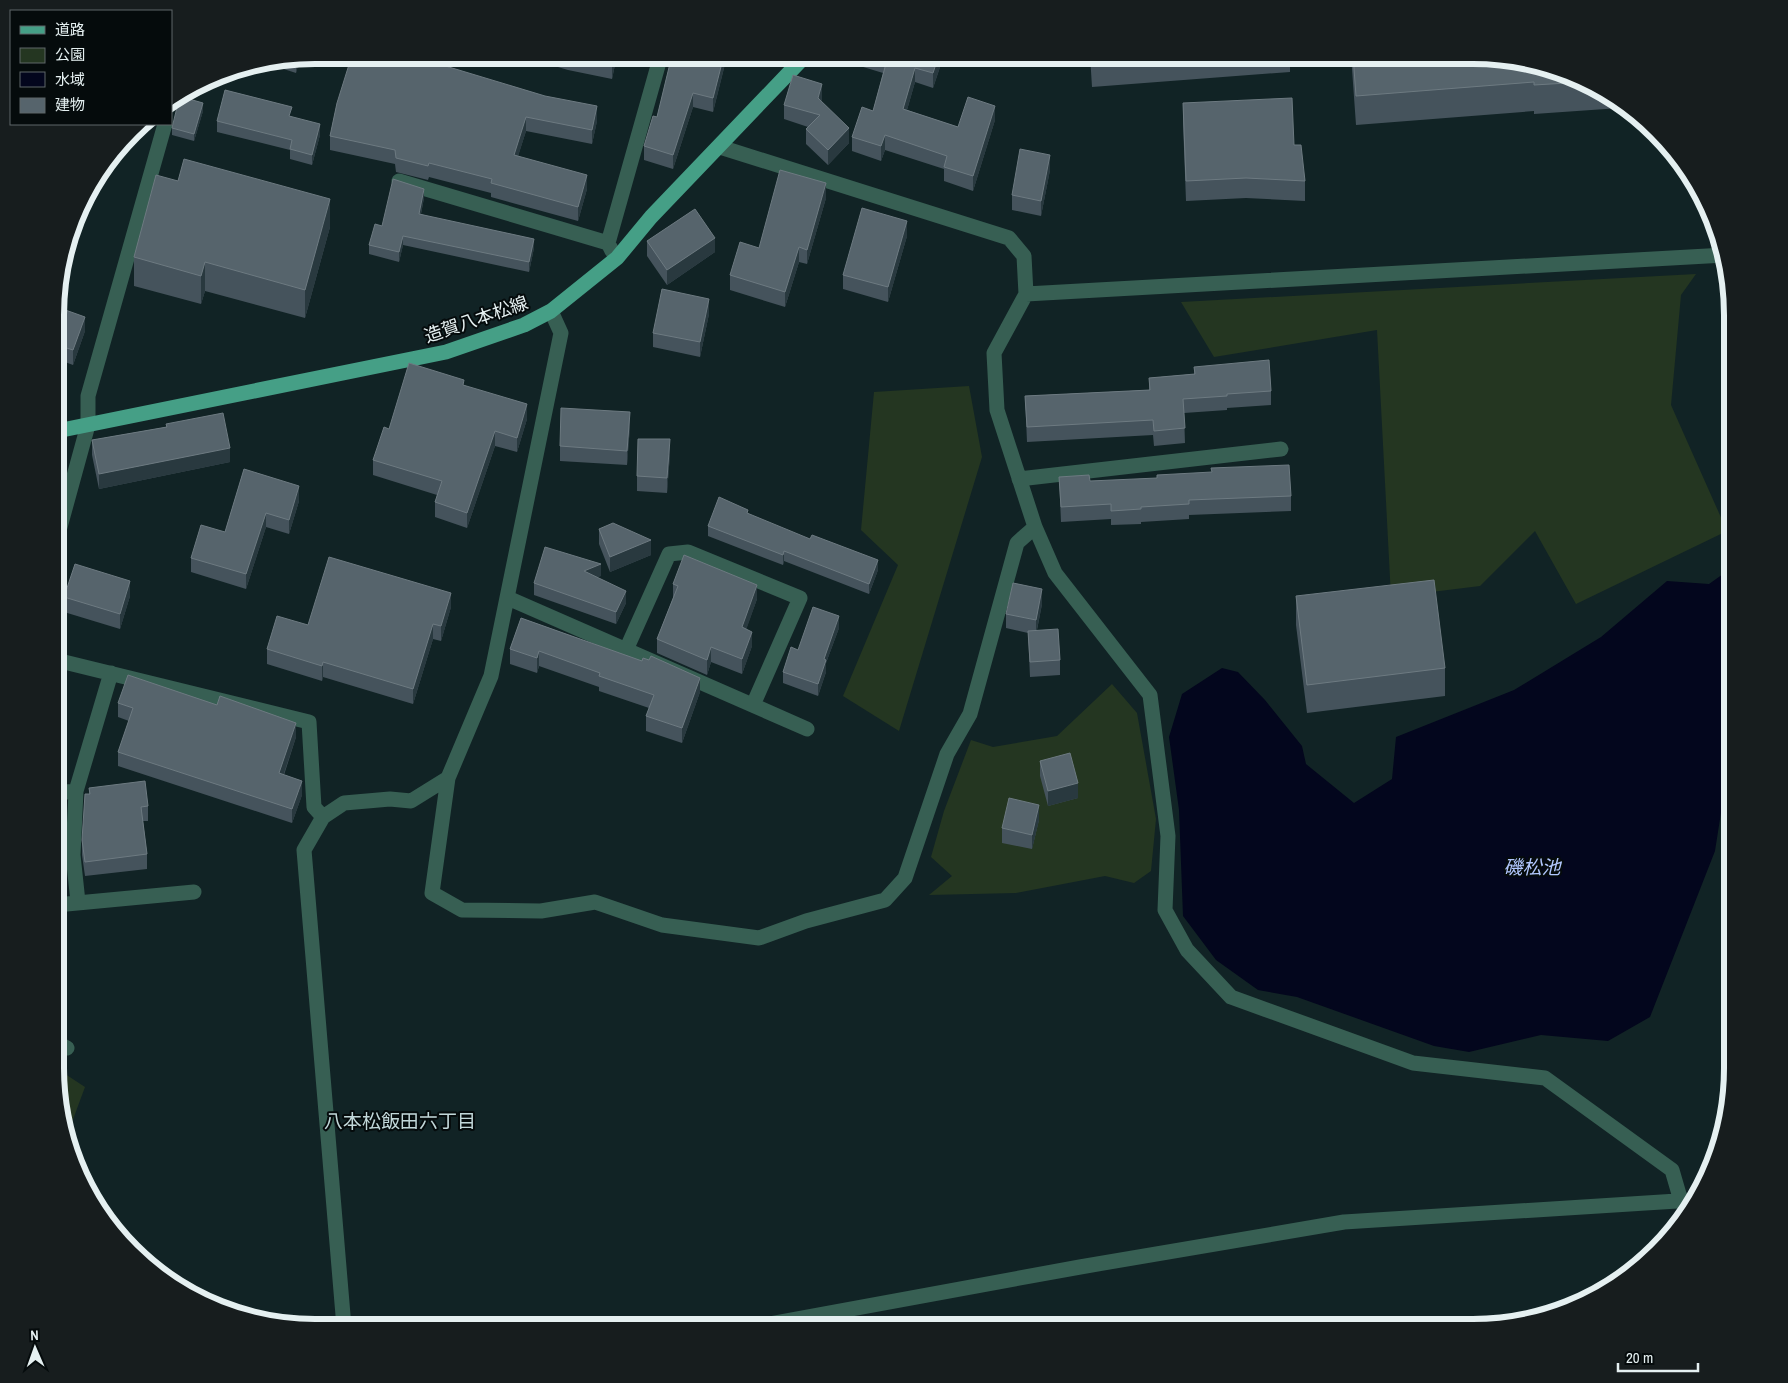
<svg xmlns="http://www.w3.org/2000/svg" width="1788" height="1383" viewBox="0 0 1788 1383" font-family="'Archivo Narrow','Noto Sans JP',sans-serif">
  <rect width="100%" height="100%" fill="#112325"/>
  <!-- green -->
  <path fill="#243621" d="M 1696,274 L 1681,295 L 1671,405 L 1727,531 L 1576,604 L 1535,531 L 1480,586 L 1391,597 L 1377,330 L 1214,357 L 1181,302 Z
    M 969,386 L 982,457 L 899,731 L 843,696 L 898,565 L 861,530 L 874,392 Z
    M 1112,684 L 1137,713 L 1156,819 L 1151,871 L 1134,883 L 1105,876 L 1016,893 L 929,895 L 952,876 L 931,857 L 944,811 L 971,740 L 993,747 L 1057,736 Z
    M 56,1068 L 85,1087 L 68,1133 L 56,1085 Z"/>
  <!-- water -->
  <path fill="#03061d" d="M 1733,567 L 1733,736 L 1715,851 L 1650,1017 L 1608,1041 L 1541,1035 L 1469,1052 L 1434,1046 L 1297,997 L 1258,990 L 1216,960 L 1183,916 L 1179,810 L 1169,737 L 1182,694 L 1222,668 L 1238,672 L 1265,700 L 1302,746 L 1306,764 L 1354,803 L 1392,779 L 1396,737 L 1514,690 L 1601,637 L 1667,581 L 1709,584 Z"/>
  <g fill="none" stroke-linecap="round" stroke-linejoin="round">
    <!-- minor -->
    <path stroke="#375f53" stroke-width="15" d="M 208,82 L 211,81
      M 720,147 L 1009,238 L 1024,256 L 1026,294 L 994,353 L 997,410 L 1035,527 L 1055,573 L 1150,695 L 1168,836 L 1165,910 L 1187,950 L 1231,997 L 1413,1063 L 1545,1078 L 1672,1170 L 1681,1201
      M 399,181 L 608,243
      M 612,251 L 608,243 L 661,55
      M 1026,294 L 1725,255
      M 551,311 L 561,333 L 491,676 L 448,778 L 432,893 L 462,910 L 541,911 L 595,902 L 662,925 L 759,938 L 806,921 L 885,900 L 905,878 L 947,754 L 970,714 L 1017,543 L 1035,527
      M 1019,479 L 1281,449
      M 57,538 L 88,425 L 88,396 L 165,124
      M 508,598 L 807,729
      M 626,650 L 669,554 L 688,552 L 800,598 L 753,705
      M 56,660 L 309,722 L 314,807 L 323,817
      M 56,793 L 76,791
      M 78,902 L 73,855 L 76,791 L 111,673
      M 56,905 L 194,892
      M 56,1042 L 67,1048
      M 344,1327 L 304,850 L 323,817 L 344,803 L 390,799 L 411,801 L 448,778
      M 747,1328 L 1080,1267 L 1344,1222 L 1693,1200"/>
    <!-- major -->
    <path stroke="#459f86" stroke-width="15" d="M 57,431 L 446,352 L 524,325 L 551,311 L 617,258 L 651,217 L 806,55"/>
  </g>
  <!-- wall -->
  <path fill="#45535c" d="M 518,55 L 617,55 L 612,79 L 568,70 Z
    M 672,55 L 757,55 L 754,67 L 726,60 L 713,112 L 693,107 L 673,169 L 644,160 L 644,146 L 657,117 Z
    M 850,55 L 944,55 L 933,88 L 915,82 L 907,110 L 958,127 L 995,120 L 973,191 L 944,181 L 944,169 L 885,150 L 881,161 L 852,151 L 852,137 L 873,111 L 883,73 L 850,63 Z
    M 1090,55 L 1290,55 L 1290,72 L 1092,87 Z
    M 1351,55 L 1490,56 L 1572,75 L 1620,104 L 1620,108 L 1534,114 L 1534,111 L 1356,125 Z
    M 300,57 L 296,73 L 265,63 Z
    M 822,99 L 821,101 L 849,143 L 828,165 L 806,144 L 806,129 L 808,127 L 784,119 L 784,105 Z
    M 337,103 L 597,121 L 592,144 L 526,131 L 518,156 L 587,189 L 578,221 L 491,197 L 491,193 L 429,177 L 428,180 L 396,172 L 395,164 L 330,150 L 330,136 Z
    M 1183,103 L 1294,145 L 1305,181 L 1305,201 L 1246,198 L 1186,201 L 1183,123 Z
    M 203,111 L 194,141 L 172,135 L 172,128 Z
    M 292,117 L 320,135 L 312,165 L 290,159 L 290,150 L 217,132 L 217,121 Z
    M 1665,146 L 1669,152 L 1666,152 Z
    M 1050,170 L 1041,216 L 1012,210 L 1012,195 Z
    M 424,198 L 421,214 L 534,248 L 529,272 L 403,245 L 399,262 L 369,254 L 369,245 L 382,226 Z
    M 826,198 L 807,264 L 799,262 L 785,307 L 730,290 L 730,275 L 759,248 Z
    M 330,227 L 305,318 L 205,291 L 201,304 L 134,286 L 134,257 Z
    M 907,236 L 888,302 L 843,289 L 843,275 Z
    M 647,241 L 715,252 L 667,285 L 647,256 Z
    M 57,307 L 85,331 L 73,365 L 57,359 Z
    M 709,314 L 700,357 L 653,347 L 653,333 Z
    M 1194,367 L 1271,391 L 1271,405 L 1227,408 L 1227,410 L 1184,413 L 1185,443 L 1154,446 L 1153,435 L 1027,442 L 1025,396 L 1149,390 L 1149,378 L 1194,374 Z
    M 464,385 L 527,419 L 517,452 L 495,446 L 467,528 L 435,517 L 435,502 L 437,495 L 373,475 L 373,460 L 389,429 Z
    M 166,424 L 230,462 L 99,489 L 92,455 L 92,440 L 166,427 Z
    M 630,426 L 627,465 L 560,461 L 560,446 Z
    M 57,429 L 64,460 L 64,474 L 57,475 Z
    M 670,454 L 667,493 L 637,491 L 637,476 Z
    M 244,469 L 299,501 L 289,534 L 266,527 L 246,589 L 191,572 L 191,558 L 225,532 Z
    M 1059,477 L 1090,481 L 1291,496 L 1291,511 L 1189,515 L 1189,519 L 1141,522 L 1141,524 L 1111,525 L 1111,519 L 1061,522 Z
    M 748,514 L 878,570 L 869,594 L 784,561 L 783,565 L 708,536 L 708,526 Z
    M 599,529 L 651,555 L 610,572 L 599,544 Z
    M 601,576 L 597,577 L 626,603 L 616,624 L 534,595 L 534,583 Z
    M 673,584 L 757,599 L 746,629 L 752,646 L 742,674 L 711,662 L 707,675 L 657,653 L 657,639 L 673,598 Z
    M 130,596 L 120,629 L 64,612 L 64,597 Z
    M 1296,596 L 1445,668 L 1445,696 L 1307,713 L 1296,625 Z
    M 1042,604 L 1037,630 L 1060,660 L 1060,675 L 1030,677 L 1028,633 L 1006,628 L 1006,614 Z
    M 451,607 L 441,641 L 433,639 L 413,704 L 323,677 L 322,681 L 267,664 L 267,649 L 308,625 Z
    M 521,618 L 642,661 L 649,660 L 700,692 L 682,743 L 646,731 L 646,716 L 649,708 L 599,691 L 599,687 L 539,666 L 537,673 L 510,664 L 510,649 Z
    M 839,628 L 826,663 L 826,672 L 818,696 L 783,683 L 783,672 L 798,650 Z
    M 118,703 L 217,705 L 296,737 L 284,775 L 302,795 L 292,823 L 118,766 L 118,752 L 129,721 L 118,717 Z
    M 1040,761 L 1078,798 L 1048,806 L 1040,776 Z
    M 89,788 L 148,806 L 148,821 L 143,821 L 147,854 L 147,869 L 85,876 L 82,855 L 82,840 L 89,794 Z
    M 56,796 L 66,810 L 64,845 L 66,864 L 66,878 L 62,879 L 62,883 L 56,883 Z
    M 1039,820 L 1032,849 L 1002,843 L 1002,828 Z"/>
  <!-- shaded-wall -->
  <path fill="#29393f" d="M 614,55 L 617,55 L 612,79 L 612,65 Z
    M 724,55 L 726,55 L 726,60 L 713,112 L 713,98 Z
    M 754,55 L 757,55 L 754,67 Z
    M 939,55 L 944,55 L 933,88 L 933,73 Z
    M 300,57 L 296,73 L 296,58 Z
    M 915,68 L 915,82 L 903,124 L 903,109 Z
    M 822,84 L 822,99 L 818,113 L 818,98 Z
    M 693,93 L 693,107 L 673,169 L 673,155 Z
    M 203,103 L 203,111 L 194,141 L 194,134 Z
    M 597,106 L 597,121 L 592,144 L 592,130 Z
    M 995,106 L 995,120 L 973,191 L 973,176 Z
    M 526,117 L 526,131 L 514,169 L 514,155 Z
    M 320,124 L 320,135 L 312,165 L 312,155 Z
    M 849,128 L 849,143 L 828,165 L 828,150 Z
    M 885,135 L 885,150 L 881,161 L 881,146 Z
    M 1050,155 L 1050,170 L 1041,216 L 1041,201 Z
    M 587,175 L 587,189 L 578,221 L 578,207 Z
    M 826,183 L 826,198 L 807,264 L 807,250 Z
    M 424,189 L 424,198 L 419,223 L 419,214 Z
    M 330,199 L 330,227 L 305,318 L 305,290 Z
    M 907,221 L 907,236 L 888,302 L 888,287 Z
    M 403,236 L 403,245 L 399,262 L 399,252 Z
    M 715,238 L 715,252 L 667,285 L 667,270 Z
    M 534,239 L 534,248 L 529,272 L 529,262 Z
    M 799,247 L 799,262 L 785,307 L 785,292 Z
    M 205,262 L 205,291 L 201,304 L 201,276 Z
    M 709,299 L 709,314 L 700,357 L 700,342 Z
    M 85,317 L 85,331 L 73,365 L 73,350 Z
    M 527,404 L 527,419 L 517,452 L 517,438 Z
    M 630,412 L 630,426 L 627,465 L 627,451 Z
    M 495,431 L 495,446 L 467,528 L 467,513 Z
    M 670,439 L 670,454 L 667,493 L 667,478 Z
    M 230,448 L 230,462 L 99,489 L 99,474 Z
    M 299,486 L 299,501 L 289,534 L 289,520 Z
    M 266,513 L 266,527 L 246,589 L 246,574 Z
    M 651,540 L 651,555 L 610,572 L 610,557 Z
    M 784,551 L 784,561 L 783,565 L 783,555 Z
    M 878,560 L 878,570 L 869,594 L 869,584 Z
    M 601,564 L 601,576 L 584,583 L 584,571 Z
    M 130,581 L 130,596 L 120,629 L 120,614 Z
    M 757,585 L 757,599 L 742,642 L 742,627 Z
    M 1042,589 L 1042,604 L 1036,634 L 1036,620 Z
    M 626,591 L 626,603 L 616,624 L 616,612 Z
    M 451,593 L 451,607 L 441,641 L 441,626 Z
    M 839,616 L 839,628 L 826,663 L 826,672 L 818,696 L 818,684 L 824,659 Z
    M 433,624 L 433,639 L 413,704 L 413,689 Z
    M 752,632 L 752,646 L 742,674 L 742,659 Z
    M 711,647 L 711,662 L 707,675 L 707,660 Z
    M 539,651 L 539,666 L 537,673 L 537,658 Z
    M 323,662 L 323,677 L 322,681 L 322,666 Z
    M 700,678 L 700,692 L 682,743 L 682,728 Z
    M 296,723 L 296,737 L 279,788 L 279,773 Z
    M 302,781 L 302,795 L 292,823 L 292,809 Z
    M 1078,783 L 1078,798 L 1048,806 L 1048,791 Z
    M 66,795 L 66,810 L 64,855 L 64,840 Z
    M 1039,805 L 1039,820 L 1032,849 L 1032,835 Z"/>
  <!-- building -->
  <path fill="#56646c" stroke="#6d7a81" d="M 352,55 L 409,55 L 545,96 L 597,106 L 592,130 L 526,117 L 514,155 L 587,175 L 578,207 L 491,183 L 492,179 L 429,163 L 428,166 L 396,158 L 395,150 L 330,136 L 337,103 Z
    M 566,55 L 614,55 L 612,65 Z
    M 672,55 L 724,55 L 713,98 L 693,93 L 673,155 L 644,146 L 653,116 L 657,117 Z
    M 872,55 L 939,55 L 933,73 L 915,68 L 903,109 L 958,127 L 968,97 L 995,106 L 973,176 L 944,167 L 947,156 L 885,135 L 881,146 L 852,137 L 862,107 L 873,111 L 887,60 Z
    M 1092,55 L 1167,55 L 1092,61 Z
    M 1353,55 L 1490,56 L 1572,75 L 1584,82 L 1534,85 L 1534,82 L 1356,96 Z
    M 793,75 L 822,84 L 818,98 L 849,128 L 828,150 L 806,129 L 820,115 L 784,105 Z
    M 225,90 L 292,107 L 289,116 L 320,124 L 312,155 L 290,149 L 292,140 L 217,121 Z
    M 182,97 L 203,103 L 194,134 L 172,128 L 179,99 Z
    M 1292,98 L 1294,145 L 1301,145 L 1305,181 L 1246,178 L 1186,181 L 1183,103 Z
    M 1020,149 L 1050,155 L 1041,201 L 1012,195 Z
    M 184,159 L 330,199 L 305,290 L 205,262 L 201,276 L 134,257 L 156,175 L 178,181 Z
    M 780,170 L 826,183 L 807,250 L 799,247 L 785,292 L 730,275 L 740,242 L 759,248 Z
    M 393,179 L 424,189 L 419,214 L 534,239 L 529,262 L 403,236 L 399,252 L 369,245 L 375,224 L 382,226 Z
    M 862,208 L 907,221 L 888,287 L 843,275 Z
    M 695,209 L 715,238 L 667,270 L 647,241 Z
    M 662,289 L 709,299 L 700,342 L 653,333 Z
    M 57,307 L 85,317 L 73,350 L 57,345 Z
    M 1269,360 L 1271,391 L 1227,394 L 1227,396 L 1183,399 L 1185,428 L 1154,431 L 1153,420 L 1027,427 L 1025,396 L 1150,390 L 1149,378 L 1195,374 L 1194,367 Z
    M 409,363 L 464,380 L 463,385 L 527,404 L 517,438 L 495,431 L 467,513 L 435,502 L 442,481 L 373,460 L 384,427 L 389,429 Z
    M 561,408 L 630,412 L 627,451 L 560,446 Z
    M 223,413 L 230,448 L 99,474 L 92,440 L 167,427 L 166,424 Z
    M 60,428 L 64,460 L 57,461 L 57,429 Z
    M 638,439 L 670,439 L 667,478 L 637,476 Z
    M 1289,465 L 1291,496 L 1189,500 L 1189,504 L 1141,507 L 1141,509 L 1111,511 L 1111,504 L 1061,507 L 1059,477 L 1089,475 L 1090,481 L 1157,478 L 1157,475 L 1212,472 L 1211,468 Z
    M 244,469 L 299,486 L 289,520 L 266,513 L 246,574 L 191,558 L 201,525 L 225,532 Z
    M 719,497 L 748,510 L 747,513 L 810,539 L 812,535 L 878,560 L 869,584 L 784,551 L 783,555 L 708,526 Z
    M 613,523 L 651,540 L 610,557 L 599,529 Z
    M 545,547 L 601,564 L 584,571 L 626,591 L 616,612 L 534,583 Z
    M 684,555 L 757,585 L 742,627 L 752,632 L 742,659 L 711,647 L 707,660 L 657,639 L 678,586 L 673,584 Z
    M 329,557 L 451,593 L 441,626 L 433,624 L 413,689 L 323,662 L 322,666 L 267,649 L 277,616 L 308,625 Z
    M 75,564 L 130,581 L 120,614 L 64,597 Z
    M 1434,580 L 1445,668 L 1307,685 L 1296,596 Z
    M 1013,583 L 1042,589 L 1036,620 L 1006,614 Z
    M 813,607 L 839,616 L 824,659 L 826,660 L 818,684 L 783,672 L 791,647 L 798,650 Z
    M 521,618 L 642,661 L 643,658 L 649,660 L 651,656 L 700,678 L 682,728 L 646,716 L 654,695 L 599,676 L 600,673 L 539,651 L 537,658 L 510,649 Z
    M 1058,629 L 1060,660 L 1030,662 L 1028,631 Z
    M 128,675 L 217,705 L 220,696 L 296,723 L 279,773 L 302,781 L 292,809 L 118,752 L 133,708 L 118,703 Z
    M 1070,753 L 1078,783 L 1048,791 L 1040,761 Z
    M 145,781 L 148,806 L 141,807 L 147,854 L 85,862 L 82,840 L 85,794 L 90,794 L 89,788 Z
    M 66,795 L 64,840 L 66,864 L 61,864 L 62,868 L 56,869 L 56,796 Z
    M 1009,798 L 1039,805 L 1032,835 L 1002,828 Z"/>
  <g text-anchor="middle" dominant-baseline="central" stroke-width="4" stroke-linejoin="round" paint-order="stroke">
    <!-- street labels -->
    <g font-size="18" fill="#e5f0f1" stroke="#050b0c">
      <text transform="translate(476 319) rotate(-19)">造賀八本松線</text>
    </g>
    <!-- water labels -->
    <g font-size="19" font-style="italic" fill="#b1c6fd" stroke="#050b0c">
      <text x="1532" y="867">磯松池</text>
    </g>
    <!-- neighbourhood labels -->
    <g font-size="19" fill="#c1d7d9" stroke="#050b0c">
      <text x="400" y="1121">八本松飯田六丁目</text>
    </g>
  </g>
  <!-- crop -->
  <path d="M0 0H1788V1383H0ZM315 64H1473A251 251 0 0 1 1724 315V1068A251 251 0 0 1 1473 1319H315A251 251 0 0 1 64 1068V315A251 251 0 0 1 315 64Z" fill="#171d1e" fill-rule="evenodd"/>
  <path fill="none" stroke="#e5f0f1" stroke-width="6" d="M315 64H1473A251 251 0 0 1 1724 315V1068A251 251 0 0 1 1473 1319H315A251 251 0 0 1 64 1068V315A251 251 0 0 1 315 64Z"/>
  <!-- legend -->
  <rect x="10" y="10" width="162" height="115" fill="#050b0c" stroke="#5f6768"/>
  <rect x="20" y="26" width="25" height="8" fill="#459f86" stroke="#5f6768"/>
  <text x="55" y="35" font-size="15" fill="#e5f0f1">道路</text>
  <rect x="20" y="48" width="25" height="15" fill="#243621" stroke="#5f6768"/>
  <text x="55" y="60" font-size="15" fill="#e5f0f1">公園</text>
  <rect x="20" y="72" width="25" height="15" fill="#03061d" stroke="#5f6768"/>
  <text x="55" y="85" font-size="15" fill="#e5f0f1">水域</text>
  <rect x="20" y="98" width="25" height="15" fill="#56646c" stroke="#5f6768"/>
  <text x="55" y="110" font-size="15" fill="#e5f0f1">建物</text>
  <!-- north arrow -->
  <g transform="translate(35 1348) rotate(358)" stroke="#050b0c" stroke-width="4" paint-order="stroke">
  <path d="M0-4L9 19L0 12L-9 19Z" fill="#e5f0f1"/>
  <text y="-8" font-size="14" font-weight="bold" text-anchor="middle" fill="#e5f0f1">N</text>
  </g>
  <!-- scale -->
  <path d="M1618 1363v8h80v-8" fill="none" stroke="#e5f0f1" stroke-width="2.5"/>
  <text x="1626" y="1363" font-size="15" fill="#e5f0f1" stroke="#050b0c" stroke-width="4" paint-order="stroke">20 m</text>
</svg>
